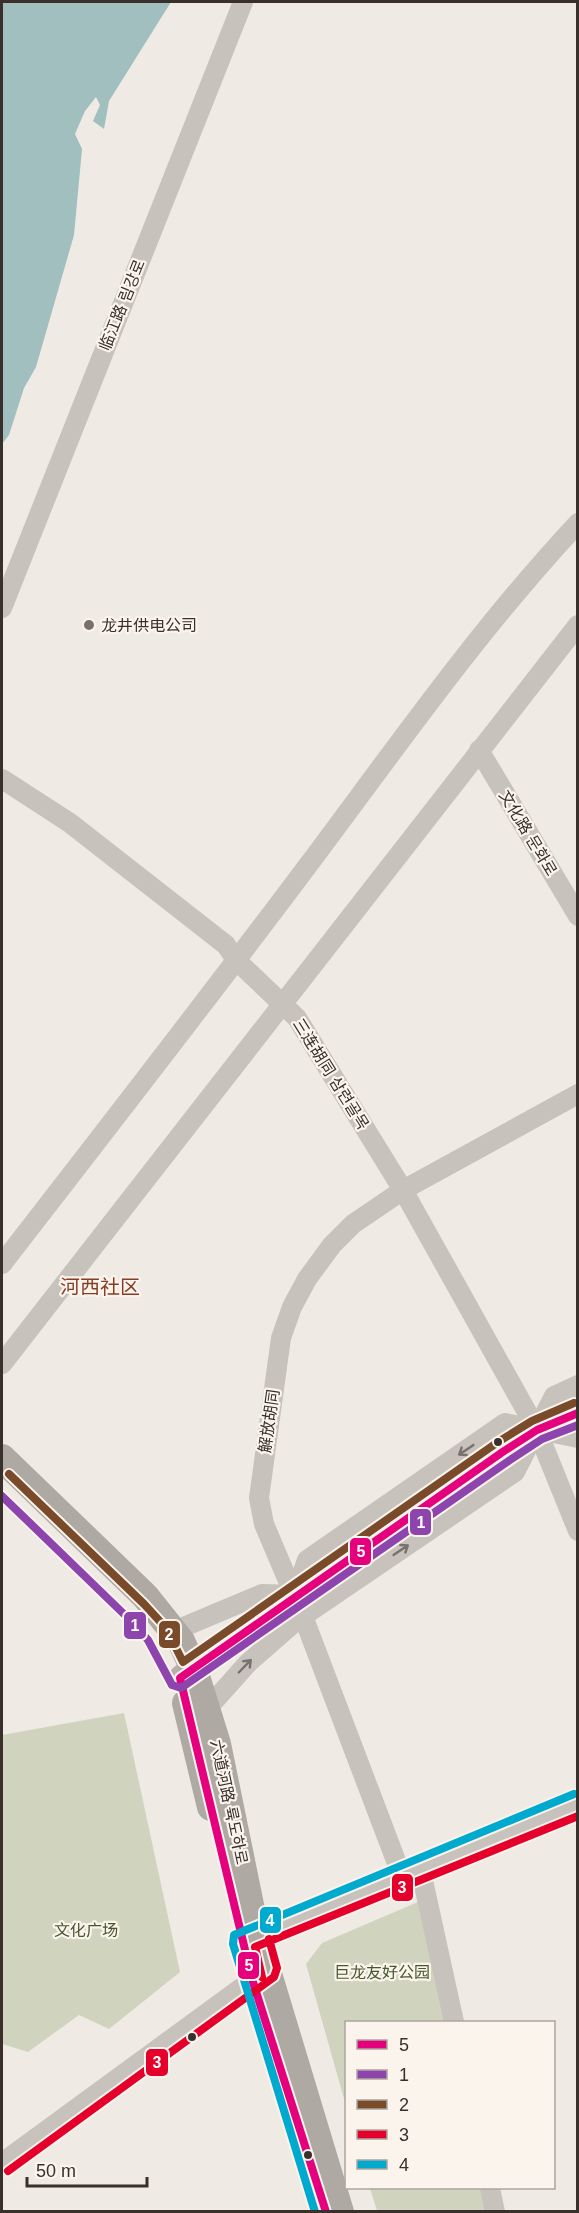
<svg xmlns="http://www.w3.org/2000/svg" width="579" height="2213" viewBox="0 0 579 2213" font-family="Helvetica,'Noto Sans SC','Noto Sans KR',sans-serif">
  <rect width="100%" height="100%" fill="#efeae4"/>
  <!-- green -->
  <path fill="#d0d4bf" d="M 124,1713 L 180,1972 L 109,2029 L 79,2015 L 28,2052 L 2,2044 L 2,1735 Z
    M 418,1902 L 445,2022 L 346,2022 L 346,2106 L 306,1964 L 322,1943 Z
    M 370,2188 L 482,2188 L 487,2211 L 377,2211 Z"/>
  <!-- water -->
  <path fill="#a1bfbf" d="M 2,2 L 171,2 L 109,101 L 104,129 L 93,121 L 100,105 L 96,97 L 85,111 L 75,134 L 82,149 L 74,235 L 36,367 L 24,388 L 9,435 L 2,444 Z"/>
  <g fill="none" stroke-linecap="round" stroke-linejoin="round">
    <!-- minor -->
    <path stroke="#c8c2bd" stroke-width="20" d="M 2,608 L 243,2
      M 479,750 L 578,916
      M 2,779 L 70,823 L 226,945 L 236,960 L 297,1018 L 403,1190 L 537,1430 L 578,1531
      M 2,1264 C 106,1130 210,996 312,860 C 398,745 480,628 578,523
      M 2,1364 L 578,625
      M 295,1595 L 307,1560 L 505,1423 L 578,1438
      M 174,1631 L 262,1594 L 295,1595
      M 206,1710 L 248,1663 L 296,1621 L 515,1472 L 554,1396 L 578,1385
      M 420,1867 L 454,2022
      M 401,1874 L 303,1616 L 264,1524 L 259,1498 L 281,1338 L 292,1307 L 307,1279 L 332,1245 L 353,1224 L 403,1190 L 578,1094
      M 243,1941 L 578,1804
      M 2,2163 L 267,1969
      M 490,2188 L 495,2212"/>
    <!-- major -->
    <path stroke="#b7b0ac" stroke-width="24" d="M 180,1678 L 193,1667 L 504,1451 L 537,1430 L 578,1413"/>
    <!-- highway -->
    <path stroke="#aea9a3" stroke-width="28" d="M 2,1458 L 145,1596 L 181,1641 L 193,1667 L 217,1744 L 256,1934 L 340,2212
      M 186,1703 L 211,1807"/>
    <!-- bus-1 casing -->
    <g stroke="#faf4ed" stroke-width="12">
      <path id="bus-1" d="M 326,2212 L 252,1979 L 180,1678 L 504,1451 L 537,1430 L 578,1413"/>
    </g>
    <!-- bus-2 casing -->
    <g stroke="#faf4ed" stroke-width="12">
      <path id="bus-2" d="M 2,1496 L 128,1618 L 148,1640 L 172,1685 L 181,1688 L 510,1460 L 542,1439 L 578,1425"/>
    </g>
    <!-- bus-3 casing -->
    <g stroke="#faf4ed" stroke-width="12">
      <path id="bus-3" d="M 9,1474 L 144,1604 L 166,1628 L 183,1662 L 498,1442 L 532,1421 L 574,1403"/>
    </g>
    <!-- bus-4 casing -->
    <g stroke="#faf4ed" stroke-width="12">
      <path id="bus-4" d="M 262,1977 L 255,1947 L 578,1816
        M 8,2171 L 274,1977 L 277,1968 L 269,1939"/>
    </g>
    <!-- bus-5 casing -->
    <g stroke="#faf4ed" stroke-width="12">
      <path id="bus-5" d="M 315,2212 L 233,1944 L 234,1935 L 574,1794"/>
    </g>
    <!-- bus-1 -->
    <use href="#bus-1" stroke="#e5007d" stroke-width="8"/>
    <!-- bus-2 -->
    <use href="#bus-2" stroke="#8e44ad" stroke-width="8"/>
    <!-- bus-3 -->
    <use href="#bus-3" stroke="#7a4b2a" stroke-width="8"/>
    <!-- bus-4 -->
    <use href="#bus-4" stroke="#e4002b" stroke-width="8"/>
    <!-- bus-5 -->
    <use href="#bus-5" stroke="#00a9ce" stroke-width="8"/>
  </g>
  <!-- one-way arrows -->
  <defs><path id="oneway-shaft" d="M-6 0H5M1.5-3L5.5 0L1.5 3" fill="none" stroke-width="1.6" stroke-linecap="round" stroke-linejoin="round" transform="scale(1.5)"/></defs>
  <g stroke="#79716d">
    <use href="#oneway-shaft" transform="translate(466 1450) rotate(146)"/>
    <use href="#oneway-shaft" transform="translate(401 1550) rotate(-34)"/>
    <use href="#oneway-shaft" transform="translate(245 1666) rotate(-46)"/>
  </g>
  <!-- markers -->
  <circle fill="#79706c" stroke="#faf4ed" stroke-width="2" cx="89" cy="625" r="6"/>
  <g fill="#392f2b" stroke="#faf4ed" stroke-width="2">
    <circle cx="498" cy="1442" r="5"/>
    <circle cx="192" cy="2037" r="5"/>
    <circle cx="308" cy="2155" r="5"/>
  </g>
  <g text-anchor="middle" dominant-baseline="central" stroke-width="4.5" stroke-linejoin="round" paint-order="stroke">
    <!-- street labels -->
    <g font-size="16" fill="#392f2b" stroke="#faf4ed">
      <text transform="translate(122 305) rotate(-68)">临江路 림강로</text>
      <text transform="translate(528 833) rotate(59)">文化路 문화로</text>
      <text transform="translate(331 1074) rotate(58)">三连胡同 삼련골목</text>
      <text transform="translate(269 1421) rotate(-82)">解放胡同</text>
      <text transform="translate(229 1802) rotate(78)">六道河路 륙도하로</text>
    </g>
    <!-- poi labels -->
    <g font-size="16" fill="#392f2b" stroke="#faf4ed" text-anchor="start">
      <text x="101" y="625">龙井供电公司</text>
    </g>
    <!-- park labels -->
    <g font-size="16" fill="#48572f" stroke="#faf4ed">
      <text x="86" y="1930">文化广场</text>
      <text x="382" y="1972">巨龙友好公园</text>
    </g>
    <!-- quarter labels -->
    <g font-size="20" fill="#873d25" stroke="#faf4ed">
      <text x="100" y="1287">河西社区</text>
    </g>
  </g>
  <g stroke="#faf4ed" stroke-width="2">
    <rect x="409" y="1508" width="23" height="28" rx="6" fill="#8e44ad"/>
    <rect x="349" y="1537" width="23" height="29" rx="6" fill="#e5007d"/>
    <rect x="123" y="1611" width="24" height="29" rx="6" fill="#8e44ad"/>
    <rect x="158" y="1620" width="23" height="29" rx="6" fill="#7a4b2a"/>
    <rect x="391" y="1873" width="23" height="29" rx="6" fill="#e4002b"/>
    <rect x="259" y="1906" width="23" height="28" rx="6" fill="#00a9ce"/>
    <rect x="237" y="1951" width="23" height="29" rx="6" fill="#e5007d"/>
    <rect x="145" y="2048" width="24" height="29" rx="6" fill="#e4002b"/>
  </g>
  <g font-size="16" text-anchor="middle" font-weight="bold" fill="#fff">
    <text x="421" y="1528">1</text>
    <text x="361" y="1557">5</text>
    <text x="135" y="1631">1</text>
    <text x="169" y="1640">2</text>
    <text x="402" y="1893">3</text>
    <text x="270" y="1926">4</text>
    <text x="249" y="1971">5</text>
    <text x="157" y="2068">3</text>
  </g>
  <!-- border -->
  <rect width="579" height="2213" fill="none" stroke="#392f2b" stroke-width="6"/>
  <!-- legend -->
  <rect x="345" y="2021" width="210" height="168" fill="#faf4ed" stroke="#ada59f" stroke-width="1.5"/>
  <rect x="357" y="2040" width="30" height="9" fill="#e5007d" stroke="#ada59f" stroke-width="1.5"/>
  <text x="399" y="2051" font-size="18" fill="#392f2b">5</text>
  <rect x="357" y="2070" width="30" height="9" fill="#8e44ad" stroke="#ada59f" stroke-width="1.5"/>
  <text x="399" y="2081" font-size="18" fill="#392f2b">1</text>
  <rect x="357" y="2100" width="30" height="9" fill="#7a4b2a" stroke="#ada59f" stroke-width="1.5"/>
  <text x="399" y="2111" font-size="18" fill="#392f2b">2</text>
  <rect x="357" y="2130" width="30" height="9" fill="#e4002b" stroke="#ada59f" stroke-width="1.5"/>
  <text x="399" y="2141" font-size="18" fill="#392f2b">3</text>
  <rect x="357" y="2160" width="30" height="9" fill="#00a9ce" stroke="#ada59f" stroke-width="1.5"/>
  <text x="399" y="2171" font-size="18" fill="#392f2b">4</text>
  <!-- scale -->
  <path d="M27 2177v9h120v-9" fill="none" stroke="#392f2b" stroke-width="3"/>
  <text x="36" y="2177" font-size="18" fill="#392f2b" stroke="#faf4ed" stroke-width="4.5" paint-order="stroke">50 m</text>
</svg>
